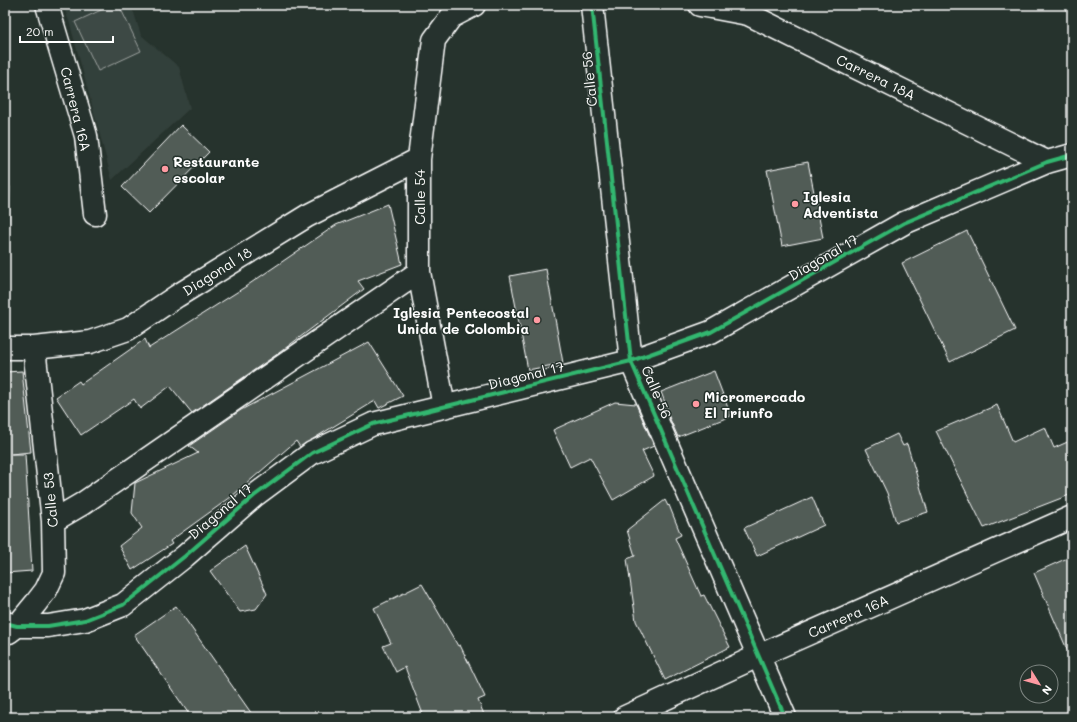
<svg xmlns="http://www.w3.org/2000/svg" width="1077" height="722" viewBox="0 0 1077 722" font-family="Mali,sans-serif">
  <rect width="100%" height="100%" fill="#26332d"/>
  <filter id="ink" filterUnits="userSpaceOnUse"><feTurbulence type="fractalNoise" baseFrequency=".025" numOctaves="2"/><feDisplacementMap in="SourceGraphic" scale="8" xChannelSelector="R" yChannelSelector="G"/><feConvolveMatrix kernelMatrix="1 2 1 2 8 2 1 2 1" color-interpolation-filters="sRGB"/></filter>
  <g filter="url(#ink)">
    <!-- built -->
    <path fill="#333f3a" d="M 63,5 L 129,5 L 134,13 L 141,35 L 179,67 L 190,108 L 112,180 L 70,24 Z"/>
    <!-- green -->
    <path fill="#3e4944" stroke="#9ea4a2" d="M 112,5 L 119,5 L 141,51 L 98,71 L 75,22 Z
      M 5,176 L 10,187 L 9,222 L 5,259 Z"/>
    <!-- building -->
    <path fill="#515c57" stroke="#fff" d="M 181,125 L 209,152 L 149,213 L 122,187 Z
      M 808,162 L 823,238 L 782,246 L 767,170 Z
      M 388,204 L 402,264 L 358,281 L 364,289 L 279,353 L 192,413 L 170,386 L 140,409 L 134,399 L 81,435 L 56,397 L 79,381 L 81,384 L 145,339 L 149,348 L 245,287 L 336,225 Z
      M 967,231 L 1015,330 L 950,362 L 902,263 Z
      M 546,269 L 563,363 L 528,370 L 510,276 Z
      M 369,342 L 403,396 L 379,408 L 375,401 L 300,447 L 296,441 L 231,497 L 170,541 L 172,544 L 132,570 L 119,546 L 142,528 L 132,513 L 135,483 L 198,453 L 189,446 L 241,410 Z
      M 22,371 L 31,452 L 11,454 L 25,454 L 32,571 L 5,573 L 5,372 Z
      M 714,371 L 731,416 L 678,437 L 665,408 L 667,408 L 661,392 Z
      M 615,402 L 636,404 L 654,446 L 642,451 L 654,476 L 613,500 L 590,457 L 570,467 L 553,430 Z
      M 997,405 L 1013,442 L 1045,427 L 1054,448 L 1072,440 L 1072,494 L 984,528 L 936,431 Z
      M 897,434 L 903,446 L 907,444 L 928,512 L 896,522 L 887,493 L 866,449 Z
      M 812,497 L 824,525 L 757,556 L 744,528 Z
      M 665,500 L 668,506 L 669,505 L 681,535 L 675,538 L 701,596 L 704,595 L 730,647 L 665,680 L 636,621 L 627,559 L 635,556 L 627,530 Z
      M 245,546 L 267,594 L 256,609 L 240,612 L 210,571 Z
      M 1072,556 L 1072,661 L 1034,573 Z
      M 422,584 L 458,646 L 460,645 L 485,697 L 478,700 L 485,717 L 424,717 L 405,667 L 396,672 L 383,646 L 391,643 L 374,608 Z
      M 176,606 L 254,717 L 191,717 L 134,635 Z"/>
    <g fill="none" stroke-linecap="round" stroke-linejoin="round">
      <!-- minor casing -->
      <g stroke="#fff" stroke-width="25">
        <path id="minor" d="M 47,5 L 86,136 L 95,214
          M 592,5 L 631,361 L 785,717
          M 700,5 L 748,14 L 1047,162
          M 5,348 L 34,348 L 90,342 L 128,329 L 177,296 L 307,216 L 419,159
          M 444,407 L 419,272 L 419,159 L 434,40 L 451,17 L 474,5
          M 53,521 L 82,504 L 419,272
          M 5,623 L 17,626 L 48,626 L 85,620 L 123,605 L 185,556 L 254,496 L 312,453 L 373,424 L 631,361 L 711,332 L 904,223 L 1047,162 L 1072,155
          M 9,632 L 17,626 L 36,603 L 46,590 L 54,573 L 53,521 L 34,348
          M 625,717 L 758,656 L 1072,517"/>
      </g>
      <!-- minor -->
      <use href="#minor" stroke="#26332d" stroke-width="22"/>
      <!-- cycleway casing -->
      <g stroke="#26332d" stroke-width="6">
        <path id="cycleway" d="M 592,5 L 631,361 L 785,717
          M 5,623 L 17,626 L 48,626 L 85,620 L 123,605 L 185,556 L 254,496 L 312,453 L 373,424 L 631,361 L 711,332 L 904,223 L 1047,162 L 1072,155"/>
      </g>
      <!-- cycleway -->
      <use href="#cycleway" stroke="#33b770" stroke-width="4"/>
    </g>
  </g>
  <!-- markers -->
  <g fill="#ff9aa2" stroke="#26332d" stroke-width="1.5">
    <circle cx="165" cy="169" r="4"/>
    <circle cx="795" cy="204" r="4"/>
    <circle cx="537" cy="320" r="4"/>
    <circle cx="696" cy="404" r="4"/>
  </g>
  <g text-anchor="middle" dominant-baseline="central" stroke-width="3" stroke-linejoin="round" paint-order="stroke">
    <!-- street labels -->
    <g font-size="14" fill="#fff" stroke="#26332d">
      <text transform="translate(876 77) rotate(26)">Carrera 18A</text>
      <text transform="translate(589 79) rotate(-96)">Calle 56</text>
      <text transform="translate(76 109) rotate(76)">Carrera 16A</text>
      <text transform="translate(419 197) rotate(-90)">Calle 54</text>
      <text transform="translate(823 257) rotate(-30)">Diagonal 17</text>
      <text transform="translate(217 271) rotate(-32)">Diagonal 18</text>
      <text transform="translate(526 375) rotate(-14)">Diagonal 17</text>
      <text transform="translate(657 392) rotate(67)">Calle 56</text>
      <text transform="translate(50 500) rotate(-95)">Calle 53</text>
      <text transform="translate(220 511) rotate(-40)">Diagonal 17</text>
      <text transform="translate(848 616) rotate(-24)">Carrera 16A</text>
    </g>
    <!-- poi labels -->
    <g font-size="14" font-weight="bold" fill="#fff" stroke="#26332d" text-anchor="start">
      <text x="173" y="161">Restaurante<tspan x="173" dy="16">escolar</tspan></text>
      <text x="803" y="196">Iglesia<tspan x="803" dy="16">Adventista</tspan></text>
      <text x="529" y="312" text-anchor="end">Iglesia Pentecostal<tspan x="529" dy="16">Unida de Colombia</tspan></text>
      <text x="704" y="396">Micromercado<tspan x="704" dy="16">El Triunfo</tspan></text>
    </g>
  </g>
  <!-- margin -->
  <rect width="1077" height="722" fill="none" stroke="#26332d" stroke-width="20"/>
  <rect x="10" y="10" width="1057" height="702" fill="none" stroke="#fff" stroke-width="1.5" filter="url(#ink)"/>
  <!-- north arrow -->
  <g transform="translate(1039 684) rotate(127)"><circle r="19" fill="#26332d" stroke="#7d8581"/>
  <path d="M0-3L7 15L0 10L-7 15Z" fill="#ff9aa2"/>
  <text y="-6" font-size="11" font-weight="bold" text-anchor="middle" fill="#ffffff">N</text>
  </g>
  <!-- scale -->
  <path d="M20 36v6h93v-6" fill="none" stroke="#ffffff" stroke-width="2"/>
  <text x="26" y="36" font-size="12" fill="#ffffff" stroke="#26332d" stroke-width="3" paint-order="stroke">20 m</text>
</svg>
